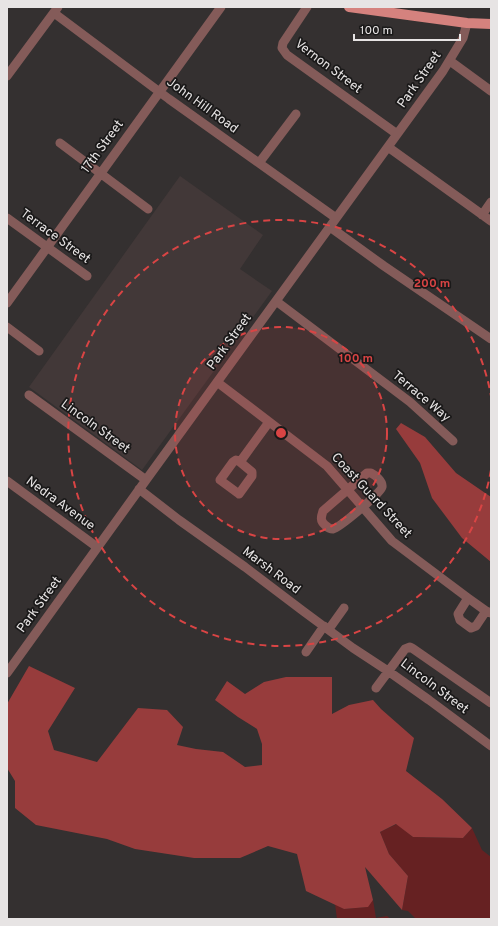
<svg xmlns="http://www.w3.org/2000/svg" width="498" height="926" viewBox="0 0 498 926" font-family="Overpass,sans-serif">
  <rect width="100%" height="100%" fill="#343030"/>
  <!-- built -->
  <path fill="#423838" d="M 180,176 L 263,235 L 240,269 L 272,291 L 142,470 L 29,387 Z"/>
  <!-- green -->
  <path fill="#662122" d="M 397,824 L 413,837 L 463,838 L 472,828 L 482,850 L 491,857 L 491,919 L 416,919 L 408,911 L 402,910 L 408,876 L 389,854 L 380,832 Z
    M 373,900 L 376,918 L 387,916 L 391,919 L 337,919 L 335,904 L 344,909 L 367,907 Z"/>
  <!-- forest -->
  <path fill="#973c3c" d="M 401,423 L 425,437 L 456,473 L 491,497 L 491,562 L 462,538 L 432,498 L 420,463 L 396,429 Z
    M 29,666 L 75,688 L 48,731 L 54,750 L 97,762 L 138,708 L 167,710 L 183,727 L 177,745 L 196,749 L 223,752 L 245,767 L 262,765 L 262,744 L 257,729 L 238,717 L 215,700 L 227,681 L 245,694 L 264,682 L 286,677 L 332,677 L 332,714 L 349,705 L 373,700 L 381,709 L 414,738 L 406,771 L 442,799 L 472,828 L 463,838 L 413,837 L 396,824 L 380,832 L 389,854 L 408,876 L 402,910 L 365,867 L 373,900 L 368,907 L 344,909 L 306,891 L 297,854 L 268,846 L 240,858 L 194,858 L 135,849 L 107,839 L 36,825 L 15,808 L 15,781 L 7,768 L 7,704 Z"/>
  <g fill="none" stroke-linecap="round" stroke-linejoin="round">
    <!-- minor -->
    <path stroke="#845b59" stroke-width="9" d="M 307,7 L 283,43 L 282,48 L 287,55 L 397,134
      M 54,13 L 169,99 L 336,218
      M 450,61 L 491,91
      M 7,76 L 58,7
      M 60,143 L 148,209
      M 388,147 L 491,221
      M 259,163 L 296,114
      M 482,215 L 491,202
      M 7,218 L 87,276
      M 330,227 L 384,266 L 491,339
      M 276,301 L 410,402 L 453,441
      M 7,303 L 221,7
      M 7,327 L 39,351
      M 217,382 L 327,466 L 392,541 L 468,598 L 486,611 L 491,613
      M 29,395 L 146,480
      M 236,460 L 240,462 L 252,472 L 252,476 L 239,494 L 220,480 L 233,462 Z
      M 240,462 L 269,422
      M 367,473 L 371,473 C 375,475 383,481 382,487 C 381,493 339,528 333,529 C 330,529 327,527 325,525 C 320,521 321,517 323,511 Z
      M 7,481 L 97,547
      M 139,489 L 179,520 L 245,567 L 303,611 L 353,648 L 388,671 L 429,700 L 491,746
      M 468,598 L 458,614 L 460,620 L 471,628 L 476,626 L 486,611
      M 329,629 L 344,608
      M 306,652 L 324,626
      M 7,673 L 146,480 L 443,71 L 463,38 L 467,23
      M 376,688 L 405,649 L 410,647 L 412,648 L 491,703"/>
    <!-- major -->
    <path stroke="#d5827e" stroke-width="10" d="M 349,7 L 467,23 L 491,24"/>
  </g>
  <!-- distance rings -->
  <circle cx="281" cy="433" r="106" fill="#d94444" fill-opacity=".12"/>
  <g fill="none" stroke="#d94444" stroke-width="2" stroke-dasharray="7 5">
    <circle cx="281" cy="433" r="106"/>
    <path d="M491 470A213 213 0 1 1 491 396"/>
  </g>
  <g text-anchor="middle" dominant-baseline="central" stroke-width="3.5" stroke-linejoin="round" paint-order="stroke">
    <!-- street labels -->
    <g font-size="13" fill="#e7e4e4" stroke="#1a1919">
      <text transform="translate(328 67) rotate(37)">Vernon Street</text>
      <text transform="translate(420 80) rotate(-55)">Park Street</text>
      <text transform="translate(202 106) rotate(36)">John Hill Road</text>
      <text transform="translate(103 147) rotate(-54)">17th Street</text>
      <text transform="translate(55 237) rotate(36)">Terrace Street</text>
      <text transform="translate(230 342) rotate(-54)">Park Street</text>
      <text transform="translate(421 397) rotate(40)">Terrace Way</text>
      <text transform="translate(95 427) rotate(36)">Lincoln Street</text>
      <text transform="translate(371 496) rotate(47)">Coast Guard Street</text>
      <text transform="translate(60 504) rotate(36)">Nedra Avenue</text>
      <text transform="translate(271 571) rotate(37)">Marsh Road</text>
      <text transform="translate(40 605) rotate(-54)">Park Street</text>
      <text transform="translate(434 687) rotate(37)">Lincoln Street</text>
    </g>
  </g>
  <circle cx="281" cy="433" r="6" fill="#d94444" stroke="#1a1919" stroke-width="2"/>
  <g font-size="12" text-anchor="middle" font-weight="bold" fill="#d94444" stroke="#1a1919" stroke-width="3.5" stroke-linejoin="round" paint-order="stroke">
    <text x="432" y="287">200 m</text>
    <text x="356" y="362">100 m</text>
  </g>
  <!-- border -->
  <rect width="498" height="926" fill="none" stroke="#e7e4e4" stroke-width="16"/>
  <!-- scale -->
  <path d="M354 34v6h106v-6" fill="none" stroke="#e7e4e4" stroke-width="2"/>
  <text x="360" y="34" font-size="12" fill="#e7e4e4" stroke="#1a1919" stroke-width="3" paint-order="stroke">100 m</text>
</svg>
